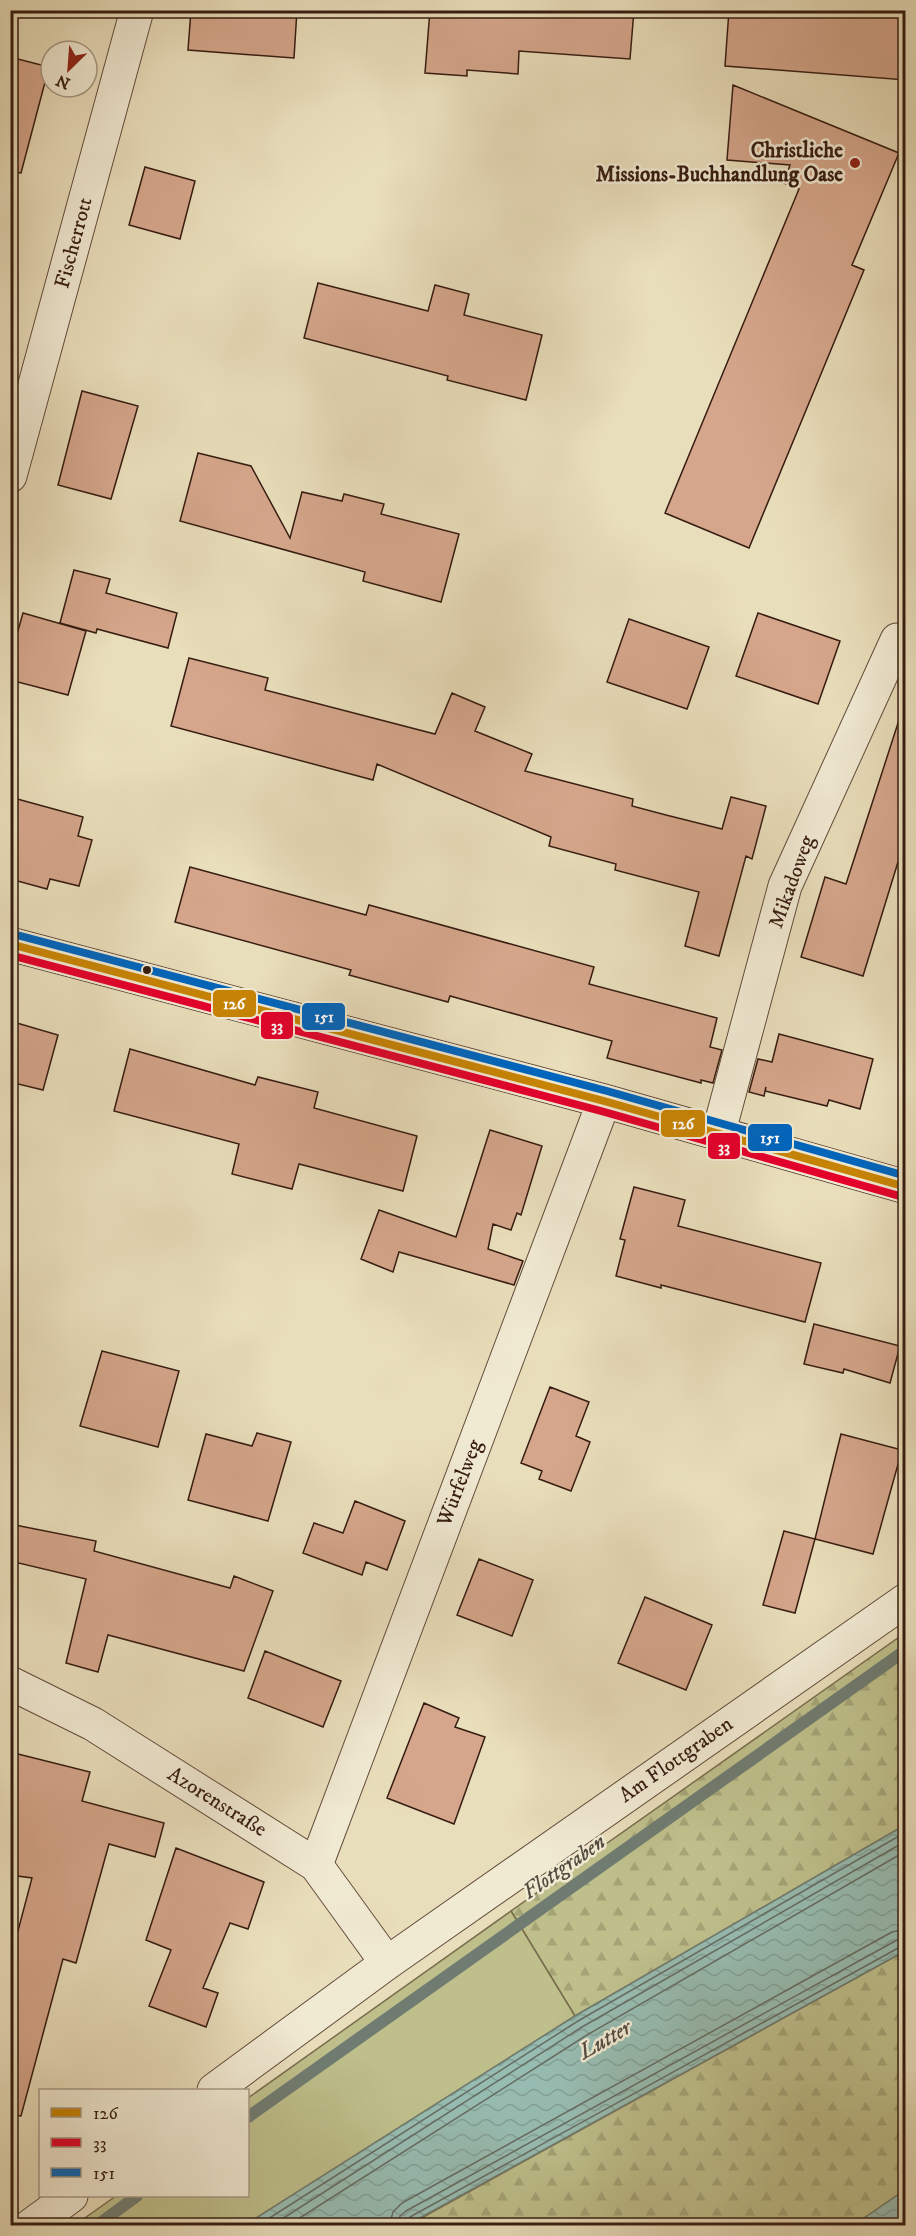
<svg xmlns="http://www.w3.org/2000/svg" width="916" height="2236" viewBox="0 0 916 2236" font-family="'IM FELL DW Pica',serif">
  <defs>
    <pattern id="forest-firs" width="22" height="20" patternUnits="userSpaceOnUse" patternTransform="scale(1.5)"><rect width="22" height="20" fill="#bebf8b"/><path d="M5 1l3.5 6h-7zM16 11l3.5 6h-7z" fill="#a4a477"/></pattern>
    <pattern id="water-waves" width="16" height="10" patternUnits="userSpaceOnUse" patternTransform="scale(1.5)"><rect width="16" height="10" fill="#97bcb1"/><path d="M0 5q4-4 8 0t8 0" fill="none" stroke="#83a197"/></pattern>
  </defs>
  <rect width="100%" height="100%" fill="#e9debb"/>
  <filter id="stains"><feTurbulence type="fractalNoise" baseFrequency=".00333" numOctaves="4"/><feColorMatrix values="0 0 0 0 .2 0 0 0 0 .09 0 0 0 0 .02 0 0 0 .5 -.17"/></filter>
  <radialGradient id="worn" r=".72"><stop offset=".6" stop-color="#630" stop-opacity="0"/><stop offset="1" stop-color="#630" stop-opacity=".3"/></radialGradient>
  <!-- forest -->
  <path fill="url(#forest-firs)" stroke="#7a6e4e" stroke-width="1.5" d="M 905,1633 L 905,1825 L 575,2016 L 511,1911 Z
    M 905,1951 L 905,2190 L 854,2225 L 407,2226 Z"/>
  <!-- garden -->
  <path fill="#bebf8b" stroke="#7a6e4e" stroke-width="1.5" d="M 511,1911 L 575,2016 L 245,2225 L 75,2225 L 116,2196 L 248,2196 L 248,2098 Z"/>
  <!-- water -->
  <path fill="url(#water-waves)" stroke="#707c71" stroke-width="1.5" d="M 905,1825 L 905,1951 L 407,2225 L 245,2225 L 575,2016 Z
    M 905,2190 L 905,2225 L 854,2225 Z"/>
  <g fill="none" stroke-linecap="round" stroke-linejoin="round">
    <!-- shore -->
    <path stroke="#666c61" stroke-width="1.5" d="M 257,2226 L 578,2021 L 906,1832
      M 271,2226 L 582,2027 L 906,1841
      M 287,2226 L 587,2035 L 906,1851
      M 389,2226 L 393,2212 L 402,2203 L 892,1932 L 906,1929
      M 398,2226 L 400,2216 L 406,2211 L 897,1940 L 906,1939
      M 406,2226 L 410,2217 L 900,1947 L 906,1946"/>
    <!-- stream -->
    <path stroke="#707c71" stroke-width="12" d="M 248,2117 L 906,1650
      M 96,2226 L 137,2196"/>
  </g>
  <!-- building -->
  <path fill="#d5a68b" stroke="#361c11" stroke-width="1.5" d="M 191,10 L 297,10 L 294,58 L 188,50 Z
    M 430,10 L 634,10 L 630,59 L 519,51 L 518,74 L 467,70 L 467,76 L 425,73 Z
    M 729,10 L 906,10 L 906,80 L 725,66 Z
    M 10,57 L 49,67 L 21,173 L 10,172 Z
    M 733,85 L 899,153 L 852,265 L 864,270 L 749,548 L 665,513 L 799,189 L 784,183 L 790,165 L 727,160 Z
    M 145,167 L 195,181 L 180,239 L 129,225 Z
    M 318,283 L 428,311 L 435,285 L 469,294 L 464,315 L 542,335 L 526,400 L 447,380 L 448,376 L 304,338 Z
    M 82,391 L 138,406 L 111,499 L 58,485 Z
    M 198,453 L 251,466 L 290,538 L 302,492 L 342,501 L 344,494 L 384,504 L 381,514 L 459,534 L 441,602 L 363,581 L 365,572 L 180,521 Z
    M 74,570 L 110,579 L 106,593 L 177,613 L 168,648 L 97,629 L 96,633 L 60,623 Z
    M 23,613 L 86,631 L 68,695 L 10,680 L 10,659 Z
    M 758,613 L 840,641 L 818,704 L 736,676 Z
    M 629,619 L 709,647 L 687,709 L 607,682 Z
    M 189,658 L 268,678 L 265,690 L 435,734 L 452,693 L 485,707 L 475,731 L 532,754 L 525,771 L 633,799 L 632,806 L 666,815 L 722,829 L 731,797 L 766,806 L 752,859 L 746,856 L 719,956 L 685,946 L 699,892 L 615,870 L 616,864 L 549,846 L 551,837 L 377,764 L 373,780 L 171,726 Z
    M 899,720 L 906,721 L 906,864 L 898,862 L 863,976 L 801,957 L 825,877 L 846,884 Z
    M 10,797 L 83,817 L 78,836 L 92,840 L 79,886 L 50,879 L 47,889 L 10,879 Z
    M 190,867 L 366,915 L 369,905 L 594,967 L 589,984 L 717,1018 L 710,1047 L 722,1050 L 713,1083 L 701,1080 L 701,1083 L 607,1058 L 612,1041 L 450,996 L 448,1002 L 349,975 L 351,970 L 175,922 Z
    M 10,1021 L 58,1035 L 43,1090 L 10,1082 Z
    M 779,1034 L 873,1059 L 860,1109 L 829,1100 L 827,1106 L 765,1091 L 766,1087 L 764,1096 L 749,1092 L 758,1059 L 772,1062 Z
    M 130,1049 L 255,1085 L 258,1077 L 318,1092 L 314,1108 L 417,1136 L 403,1191 L 299,1164 L 292,1189 L 232,1174 L 239,1144 L 114,1111 Z
    M 490,1130 L 542,1146 L 521,1215 L 517,1213 L 511,1230 L 493,1224 L 488,1249 L 523,1261 L 514,1285 L 399,1252 L 393,1272 L 361,1259 L 379,1210 L 456,1237 Z
    M 634,1187 L 685,1200 L 678,1226 L 821,1263 L 805,1322 L 661,1285 L 661,1288 L 616,1276 L 625,1240 L 620,1239 Z
    M 814,1324 L 900,1346 L 890,1383 L 844,1369 L 843,1373 L 804,1364 Z
    M 102,1351 L 179,1371 L 158,1447 L 80,1426 Z
    M 550,1387 L 589,1402 L 576,1436 L 590,1442 L 571,1491 L 539,1479 L 542,1471 L 521,1463 Z
    M 257,1433 L 291,1442 L 268,1521 L 188,1500 L 206,1434 L 252,1446 Z
    M 841,1434 L 902,1450 L 873,1554 L 815,1539 Z
    M 355,1501 L 405,1521 L 387,1570 L 366,1562 L 362,1575 L 303,1553 L 314,1523 L 343,1533 Z
    M 10,1524 L 96,1541 L 94,1551 L 230,1588 L 234,1576 L 273,1591 L 244,1671 L 108,1635 L 98,1672 L 66,1663 L 86,1579 L 10,1561 Z
    M 784,1531 L 815,1539 L 795,1613 L 763,1605 Z
    M 479,1559 L 533,1580 L 512,1636 L 457,1615 Z
    M 645,1597 L 712,1625 L 686,1690 L 618,1663 Z
    M 265,1651 L 341,1681 L 323,1727 L 248,1698 Z
    M 424,1703 L 459,1718 L 455,1727 L 485,1737 L 454,1824 L 387,1798 Z
    M 10,1752 L 90,1772 L 82,1801 L 164,1823 L 155,1857 L 109,1844 L 76,1963 L 63,1959 L 21,2116 L 10,2115 L 10,1961 L 32,1878 L 10,1875 Z
    M 176,1848 L 264,1882 L 248,1929 L 230,1923 L 203,1988 L 218,1993 L 206,2027 L 149,2006 L 171,1950 L 146,1940 Z"/>
  <g fill="none" stroke-linecap="round" stroke-linejoin="round">
    <!-- minor casing -->
    <g stroke="#634c3c" stroke-width="35">
      <path id="minor" d="M 10,476 L 137,10
        M 10,944 L 604,1101 L 906,1187
        M 718,1135 L 785,886 L 897,640
        M 10,1683 L 93,1724 L 316,1865 L 387,1963
        M 316,1865 L 604,1101
        M 214,2090 L 387,1963 L 906,1600
        M 30,2226 L 71,2196"/>
    </g>
    <!-- minor -->
    <use href="#minor" stroke="#f1ead3" stroke-width="33"/>
    <!-- bus-1 casing -->
    <g stroke="#f1ead3" stroke-width="12">
      <path id="bus-1" d="M 10,944 L 604,1101 L 906,1187"/>
    </g>
    <!-- bus-2 casing -->
    <g stroke="#f1ead3" stroke-width="12">
      <path id="bus-2" d="M 10,955 L 601,1111 L 903,1197"/>
    </g>
    <!-- bus-3 casing -->
    <g stroke="#f1ead3" stroke-width="12">
      <path id="bus-3" d="M 13,934 L 607,1091 L 906,1176"/>
    </g>
    <!-- bus-1 -->
    <use href="#bus-1" stroke="#c78404" stroke-width="8"/>
    <!-- bus-2 -->
    <use href="#bus-2" stroke="#e4002b" stroke-width="8"/>
    <!-- bus-3 -->
    <use href="#bus-3" stroke="#0065bd" stroke-width="8"/>
  </g>
  <!-- markers -->
  <circle fill="#8f2418" stroke="#f1ead3" stroke-width="2" cx="855" cy="163" r="6"/>
  <circle fill="#361c11" stroke="#f1ead3" stroke-width="2" cx="147" cy="970" r="5"/>
  <g text-anchor="middle" dominant-baseline="central" stroke-width="5" stroke-linejoin="round" paint-order="stroke">
    <!-- poi labels -->
    <g font-size="21" font-weight="bold" fill="#361c11" stroke="#f1ead3" text-anchor="end">
      <text x="843" y="151">Christliche<tspan x="843" dy="24">Missions-Buchhandlung Oase</tspan></text>
    </g>
    <!-- street labels -->
    <g font-size="21" fill="#361c11" stroke="#f1ead3">
      <text transform="translate(74 243) rotate(-75)">Fischerrott</text>
      <text transform="translate(792 882) rotate(-70)">Mikadoweg</text>
      <text transform="translate(460 1483) rotate(-69)">Würfelweg</text>
      <text transform="translate(676 1760) rotate(-35)">Am Flottgraben</text>
      <text transform="translate(217 1802) rotate(32)">Azorenstraße</text>
    </g>
    <!-- water labels -->
    <g font-size="22" font-style="italic" fill="#534c41" stroke="#f1ead3">
      <text transform="translate(564 1867) rotate(-35)">Flottgraben</text>
      <text transform="translate(605 2040) rotate(-30)">Lutter</text>
    </g>
  </g>
  <g stroke="#f1ead3" stroke-width="2">
    <rect x="212" y="989" width="45" height="29" rx="6" fill="#c78404"/>
    <rect x="301" y="1002" width="45" height="29" rx="6" fill="#0065bd"/>
    <rect x="260" y="1011" width="34" height="29" rx="6" fill="#e4002b"/>
    <rect x="660" y="1109" width="46" height="29" rx="6" fill="#c78404"/>
    <rect x="747" y="1123" width="46" height="29" rx="6" fill="#0065bd"/>
    <rect x="707" y="1132" width="34" height="28" rx="6" fill="#e4002b"/>
  </g>
  <g font-size="16" text-anchor="middle" font-weight="bold" fill="#fff">
    <text x="234" y="1009">126</text>
    <text x="324" y="1022">151</text>
    <text x="277" y="1031">33</text>
    <text x="683" y="1129">126</text>
    <text x="770" y="1143">151</text>
    <text x="724" y="1152">33</text>
  </g>
  <!-- margin -->
  <rect width="916" height="2236" fill="none" stroke="#e9debb" stroke-width="36"/>
  <rect x="12" y="12" width="892" height="2212" fill="none" stroke="#361c11" stroke-width="3"/>
  <rect x="18" y="18" width="880" height="2200" fill="none" stroke="#361c11" stroke-width="1.5"/>
  <!-- legend -->
  <rect x="39" y="2089" width="210" height="108" fill="#f1ead3" stroke="#a69885" stroke-width="1.5"/>
  <rect x="51" y="2108" width="30" height="9" fill="#c78404" stroke="#a69885" stroke-width="1.5"/>
  <text x="93" y="2119" font-size="18" fill="#361c11">126</text>
  <rect x="51" y="2138" width="30" height="9" fill="#e4002b" stroke="#a69885" stroke-width="1.5"/>
  <text x="93" y="2149" font-size="18" fill="#361c11">33</text>
  <rect x="51" y="2168" width="30" height="9" fill="#0065bd" stroke="#a69885" stroke-width="1.5"/>
  <text x="93" y="2179" font-size="18" fill="#361c11">151</text>
  <!-- north arrow -->
  <g transform="translate(69 69) rotate(205)"><circle r="28" fill="#f1ead3" stroke="#a69885" stroke-width="1.5"/>
  <path d="M0-4.5L10 22L0 15L-10 22Z" fill="#8f2418"/>
  <text y="-9" font-size="16" font-weight="bold" text-anchor="middle" fill="#361c11">N</text>
  </g>
  <rect width="100%" height="100%" filter="url(#stains)"/>
  <rect width="100%" height="100%" fill="url(#worn)"/>
</svg>
